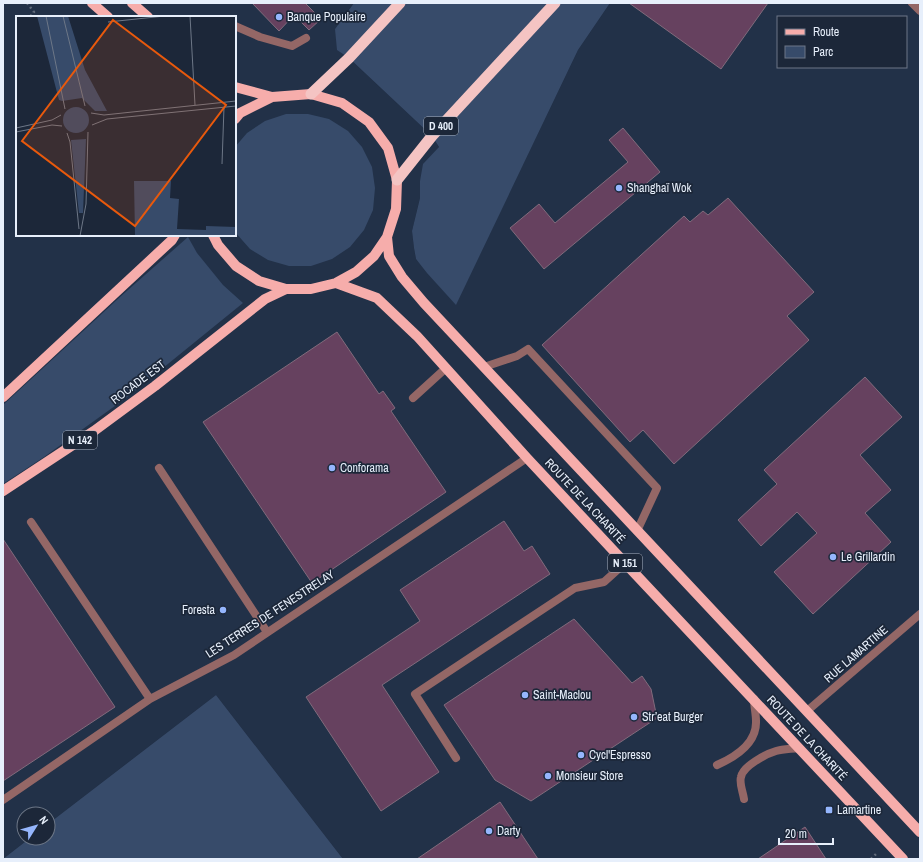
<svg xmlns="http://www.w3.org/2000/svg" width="923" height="862" viewBox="0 0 923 862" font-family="'Archivo Narrow',sans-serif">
  <rect width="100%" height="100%" fill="#1c2739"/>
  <!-- built -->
  <path fill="#223148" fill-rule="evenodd" d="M 3,3 L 354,3 L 335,29 L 349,58 L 432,136 L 439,147 L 420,181 L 420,198 L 412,231 L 414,248 L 416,259 L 456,304 L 578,50 L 610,3 L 920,3 L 920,859 L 343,859 L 216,695 L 48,824 L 48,814 L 24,814 L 24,838 L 30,838 L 3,859 ZM 17,17 L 235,17 L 235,235 L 17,235 ZM 778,17 L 906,17 L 906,67 L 778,67 Z"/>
  <!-- green -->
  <path fill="#374b6a" d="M 354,3 L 610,3 L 578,50 L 456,305 L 427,273 L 416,259 L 414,248 L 412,231 L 420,198 L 420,181 L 423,164 L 439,147 L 432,136 L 349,58 L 337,50 L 335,29 Z
    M 286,114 L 308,114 L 329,119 L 348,131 L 362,147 L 372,167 L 375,188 L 373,210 L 364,230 L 350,247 L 332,259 L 311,266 L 289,266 L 268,260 L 250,249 L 235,232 L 235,147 L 247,133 L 265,121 Z
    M 188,237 L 197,253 L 223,285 L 243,303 L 126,398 L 44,457 L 3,484 L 3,405 L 120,297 Z
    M 216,695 L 343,859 L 3,859 L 30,838 L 48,838 L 48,824 Z"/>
  <!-- building -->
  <path fill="#66415f" stroke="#816b7c" d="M 252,3 L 307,3 L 306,4 L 321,19 L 309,30 L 294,15 L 279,31 Z
    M 629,3 L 768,3 L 721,69 Z
    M 623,128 L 660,172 L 544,269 L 510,228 L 539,204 L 555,223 L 628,162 L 609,140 Z
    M 728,198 L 814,292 L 787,316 L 809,340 L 674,464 L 643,430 L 630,442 L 542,345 L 684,216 L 690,222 L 703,211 L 708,215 Z
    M 337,332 L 379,394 L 383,391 L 395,408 L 391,411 L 446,492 L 312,583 L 203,422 Z
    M 865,377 L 902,417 L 860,455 L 891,490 L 865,513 L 891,542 L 813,614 L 774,572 L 817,533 L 797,512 L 761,546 L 738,520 L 777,484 L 764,470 Z
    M 504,521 L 524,551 L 532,546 L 550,574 L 382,685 L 439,772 L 381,811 L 306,697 L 420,621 L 400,590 Z
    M 3,539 L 115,707 L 3,781 Z
    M 574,619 L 632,683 L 642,676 L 651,689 L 657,718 L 531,801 L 495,780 L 444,705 Z
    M 500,802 L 538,859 L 417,859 Z
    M 805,827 L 826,859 L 758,859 Z"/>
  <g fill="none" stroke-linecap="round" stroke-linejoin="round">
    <!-- path -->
    <path stroke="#606a7a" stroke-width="2.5" stroke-dasharray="2 3" stroke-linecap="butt" d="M 27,3 L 34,12 L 30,17
      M 16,32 L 17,30
      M 871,859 L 878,852"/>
    <!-- service -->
    <path stroke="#946766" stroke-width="8" d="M 235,26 L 260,37 L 292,46 L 306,38
      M 484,367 L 517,356 L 528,349 L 657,488 L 637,531
      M 413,398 L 446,368
      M 159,468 L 267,632
      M 31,522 L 150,699
      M 456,758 L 415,694 L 575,588 L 604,582 L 625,563
      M 717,765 C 735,757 757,744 756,721 C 756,714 754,706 754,699
      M 744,799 C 743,792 739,783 741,777 C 743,766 766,754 776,751 C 783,749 791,749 798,748
      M 3,800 L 150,699 L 234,655 L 527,458"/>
    <!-- minor -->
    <path stroke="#946766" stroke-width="8" d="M 912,3 L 920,11
      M 807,711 L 920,614"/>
    <!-- primary -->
    <path stroke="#f6adab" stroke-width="10" d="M 92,3 L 108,17
      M 132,3 L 148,17
      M 235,87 L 272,97
      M 213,235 L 218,245 L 236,266 L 259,281 L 286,289 L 311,289 L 336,283 L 356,272 L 374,256 L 387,237 L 396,209 L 397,180 L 388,148 L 369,122 L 342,103 L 311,94 L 272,97 L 240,113 L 235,119
      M 387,237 L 389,256 L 402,277 L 424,303 L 920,832
      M 336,283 L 377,298 L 417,336 L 527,458 L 625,563 L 903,859
      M 3,397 L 172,240 L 175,235
      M 3,491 L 94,431 L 155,386 L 265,299 L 286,289"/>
    <!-- trunk -->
    <path stroke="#f4c4c3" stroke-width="11" d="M 311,94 L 349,58 L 400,3
      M 397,180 L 432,136 L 555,3"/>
  </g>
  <!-- markers -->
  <g fill="#95b6fd" stroke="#1c2739" stroke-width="1.5">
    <circle cx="279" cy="17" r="4"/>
    <circle cx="619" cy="188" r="4"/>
    <circle cx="332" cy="468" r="4"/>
    <circle cx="833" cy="557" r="4"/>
    <circle cx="223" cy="610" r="4"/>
    <circle cx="525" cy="695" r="4"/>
    <circle cx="634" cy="717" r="4"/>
    <circle cx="581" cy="755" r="4"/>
    <circle cx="548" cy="776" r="4"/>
    <rect x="825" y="806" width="8" height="8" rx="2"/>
    <circle cx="489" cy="831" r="4"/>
  </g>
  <g text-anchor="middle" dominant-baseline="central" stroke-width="3.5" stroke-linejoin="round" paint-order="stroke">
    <!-- shield labels -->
    <g fill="#1c2739" stroke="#aab3c1" stroke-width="1">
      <rect x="424" y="117" width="34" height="18" rx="3"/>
      <rect x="63" y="431" width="34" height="18" rx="3"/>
      <rect x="608" y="554" width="34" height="18" rx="3"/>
    </g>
    <g font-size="11" font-weight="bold" fill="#e7effb">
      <text x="441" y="126">D 400</text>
      <text x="80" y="440">N 142</text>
      <text x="625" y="563">N 151</text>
    </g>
    <!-- poi labels -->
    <g font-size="12" fill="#e7effb" stroke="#1c2739" text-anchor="start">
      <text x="287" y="17">Banque Populaire</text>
      <text x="627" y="188">Shanghaï Wok</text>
      <text x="340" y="468">Conforama</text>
      <text x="841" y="557">Le Grillardin</text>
      <text x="215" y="610" text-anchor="end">Foresta</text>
      <text x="533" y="695">Saint-Maclou</text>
      <text x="642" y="717">Str’eat Burger</text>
      <text x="589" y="755">Cycl'Espresso</text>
      <text x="556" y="776">Monsieur Store</text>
      <text x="837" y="810">Lamartine</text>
      <text x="497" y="831">Darty</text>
    </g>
    <!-- street labels -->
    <g font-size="12" fill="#e7effb" stroke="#1c2739">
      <text transform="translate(138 382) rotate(-37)">ROCADE EST</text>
      <text transform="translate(585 501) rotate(47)">ROUTE DE LA CHARITÉ</text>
      <text transform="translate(270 614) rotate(-33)">LES TERRES DE FENESTRELAY</text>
      <text transform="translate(856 654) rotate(-41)">RUE LAMARTINE</text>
      <text transform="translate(807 738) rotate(47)">ROUTE DE LA CHARITÉ</text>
    </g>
  </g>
  <!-- overview -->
  <g transform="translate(16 16)">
    <rect width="220" height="220" fill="#1c2739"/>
    <path d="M 21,0 L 52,0 L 69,54 L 91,95 L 79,95 L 66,82 L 46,85 L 43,84 ZM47 104a13 13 0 1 1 26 0a13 13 0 1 1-26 0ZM 70,123 L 67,197 L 63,197 L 55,124 ZM 118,165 L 155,165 L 154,182 L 163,183 L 161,213 L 190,214 L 190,210 L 220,211 L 220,220 L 119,220 Z" fill="#374b6a"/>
    <path fill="none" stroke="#6d7787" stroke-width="1" d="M 30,0 L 49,93M 47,0 L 69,90M 174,0 L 179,89M 92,6 L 149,0M 75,97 L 88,99 L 220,85M 76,109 L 91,103 L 220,90M 0,112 L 36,104 L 45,99M 0,116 L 36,109 L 46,110M 51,117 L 54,126 L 63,213M 206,148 L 208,91M 64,220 L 70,188 L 72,116"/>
    <path fill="#e8590c" fill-opacity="0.15" stroke="#e8590c" stroke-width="2" d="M 97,4 L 210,89 L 119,210 L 6,125 Z"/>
    <rect width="220" height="220" fill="none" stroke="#e7effb" stroke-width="2"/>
  </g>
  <!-- border -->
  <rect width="923" height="862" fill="none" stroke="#e7effb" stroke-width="8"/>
  <!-- legend -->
  <rect x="777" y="16" width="130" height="52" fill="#1c2739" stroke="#6d7787"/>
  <rect x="785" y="29" width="20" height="6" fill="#f6adab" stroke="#6d7787"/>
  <text x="813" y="36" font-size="12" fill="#e7effb">Route</text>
  <rect x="785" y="46" width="20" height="12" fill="#374b6a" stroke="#6d7787"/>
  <text x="813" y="56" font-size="12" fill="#e7effb">Parc</text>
  <!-- north arrow -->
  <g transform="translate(36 826) rotate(53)"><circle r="19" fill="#1c2739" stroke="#6d7787"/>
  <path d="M0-3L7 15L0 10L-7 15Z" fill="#95b6fd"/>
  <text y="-6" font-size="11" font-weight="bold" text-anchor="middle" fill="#e7effb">N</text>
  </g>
  <!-- scale -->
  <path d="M779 838v6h54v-6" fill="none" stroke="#e7effb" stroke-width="2"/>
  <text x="785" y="838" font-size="12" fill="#e7effb" stroke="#1c2739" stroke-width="3" paint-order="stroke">20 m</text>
</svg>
